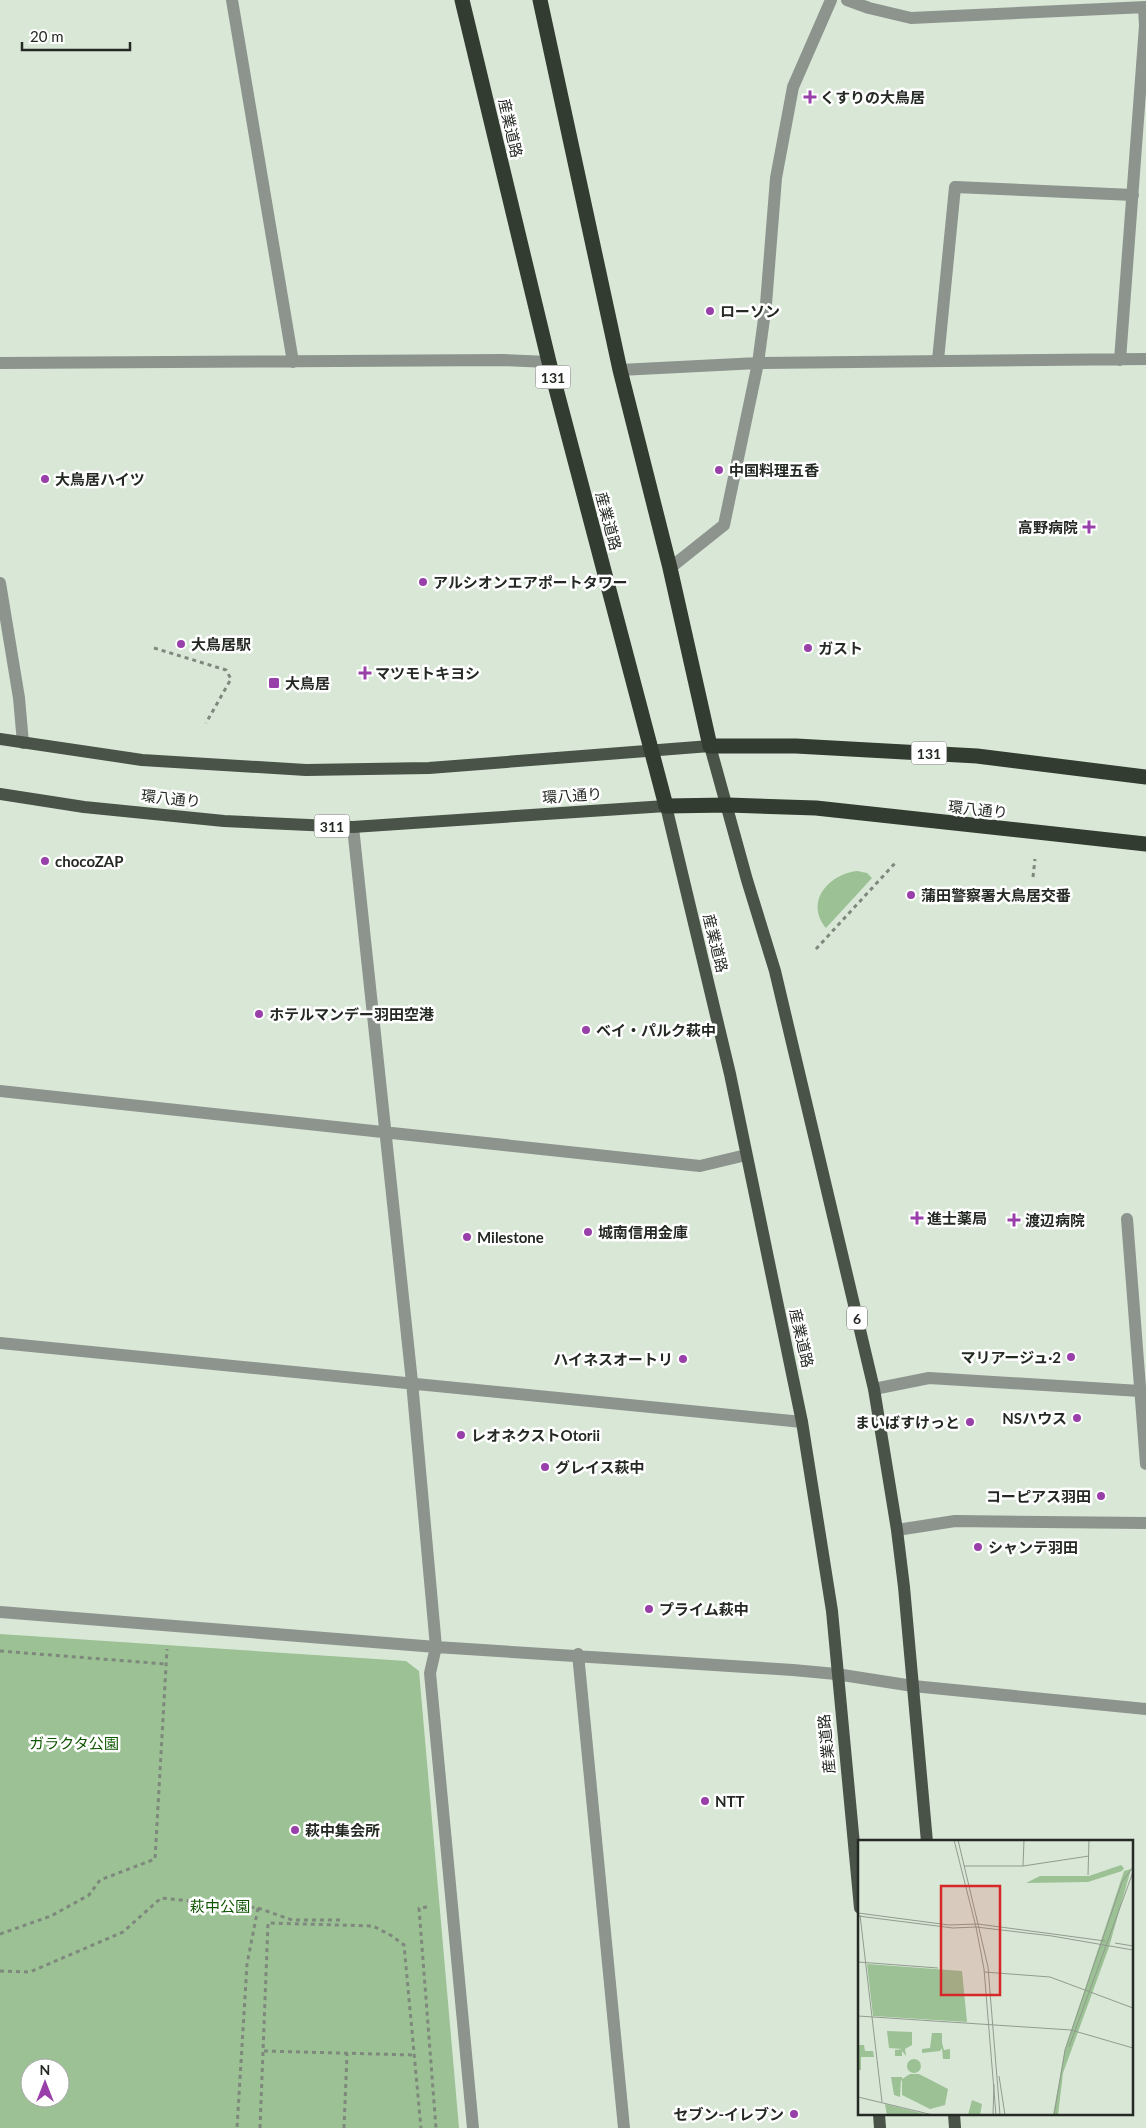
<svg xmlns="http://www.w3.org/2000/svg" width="1146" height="2128" viewBox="0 0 1146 2128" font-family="Lato,'Noto Sans JP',sans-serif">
  <rect width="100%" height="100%" fill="#d9e7d7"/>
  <!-- green -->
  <path fill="#9bc194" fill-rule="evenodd" d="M 857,871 L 867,873 L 872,878 L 826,928 C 804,902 829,874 857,871 Z
    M 0,1634 L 406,1661 L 419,1671 L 459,2128 L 0,2128 ZM 30,2068 L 60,2068 L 60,2098 L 30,2098 Z"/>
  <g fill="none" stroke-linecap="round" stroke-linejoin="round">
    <!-- path -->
    <path stroke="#7f887d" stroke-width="3" stroke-dasharray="4 4" stroke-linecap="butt" d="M 154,648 L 226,670 L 231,679 L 206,723
      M 1033,877 L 1035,859
      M 816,949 L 897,861
      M 0,1651 L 165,1664
      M 427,1907 L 419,1908 L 436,2128
      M 258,1908 L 292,1920 L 344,1920
      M 0,1934 L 51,1916 L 89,1895 L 100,1880 L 155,1859 L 167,1649
      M 0,1971 L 30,1972 L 123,1932 L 161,1898 L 258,1908 L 247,1964 L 237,2128
      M 264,2051 L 414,2055
      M 260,2128 L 268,1923 L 373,1926 L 392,1936 L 404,1945 L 421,2128
      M 344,2128 L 347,2054"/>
    <!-- minor -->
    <path stroke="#8d938d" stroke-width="12" d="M 232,0 L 293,362
      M 847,0 L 869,8 L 911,18 L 1146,7
      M 938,360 L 955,187 L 1133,195
      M 1120,360 L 1145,26 L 1144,7
      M 0,363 L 503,360 L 549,362
      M 620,370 L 758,363 L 1146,359
      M 670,568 L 724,525 L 758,363 L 766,304 L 776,178 L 793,87 L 831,0
      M 0,583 L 19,698 L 23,743
      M 353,827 L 412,1382 L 436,1647 L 430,1673 L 473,2128
      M 0,1091 L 700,1166 L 746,1155
      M 1127,1219 L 1146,1464
      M 0,1343 L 802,1422
      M 874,1389 L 929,1378 L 1140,1391
      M 897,1530 L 955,1521 L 1146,1523
      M 0,1612 L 436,1647 L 793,1670 L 836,1674 L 913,1686 L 1146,1709
      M 578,1654 L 624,2128"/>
    <!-- major -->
    <path stroke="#495348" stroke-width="12" d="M 0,739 L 142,760 L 306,770 L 429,768 L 710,746 L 747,880 L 775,971 L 874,1389 L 897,1530 L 904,1587 L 927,1842
      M 0,794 L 84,807 L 224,821 L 353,827 L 666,806 L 730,1074 L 802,1422 L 832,1611 L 860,1908
      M 879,2114 L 880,2128
      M 954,2114 L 955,2128"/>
    <!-- highway -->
    <path stroke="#323c30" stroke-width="15" d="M 462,0 L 549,362 L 666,806 L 728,805 L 816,808 L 1146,844
      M 540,0 L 620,370 L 670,568 L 710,746 L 796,746 L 977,756 L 1146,777"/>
  </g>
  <!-- markers -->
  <g fill="#993faa" stroke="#fff" stroke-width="2">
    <path d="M807.5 89.5h5v5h5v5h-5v5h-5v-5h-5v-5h5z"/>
    <circle cx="710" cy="311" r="5"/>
    <circle cx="719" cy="470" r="5"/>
    <circle cx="45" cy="479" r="5"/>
    <path d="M1086.5 519.5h5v5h5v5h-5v5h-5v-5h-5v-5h5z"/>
    <circle cx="423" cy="582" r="5"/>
    <circle cx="181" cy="644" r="5"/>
    <circle cx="808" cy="648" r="5"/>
    <path d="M362.5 665.5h5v5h5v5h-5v5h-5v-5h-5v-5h5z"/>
    <rect x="268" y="677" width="12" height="12" rx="2.5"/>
    <circle cx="45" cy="861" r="5"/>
    <circle cx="911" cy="895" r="5"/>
    <circle cx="259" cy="1014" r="5"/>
    <circle cx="586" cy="1030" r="5"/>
    <path d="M914.5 1210.5h5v5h5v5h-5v5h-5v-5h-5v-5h5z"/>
    <path d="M1011.5 1212.5h5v5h5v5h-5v5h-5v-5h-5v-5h5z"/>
    <circle cx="588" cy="1232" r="5"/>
    <circle cx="467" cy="1237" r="5"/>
    <circle cx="1071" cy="1357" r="5"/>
    <circle cx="683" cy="1359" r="5"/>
    <circle cx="1077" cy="1418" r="5"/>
    <circle cx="970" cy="1422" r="5"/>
    <circle cx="461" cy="1435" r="5"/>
    <circle cx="545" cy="1467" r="5"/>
    <circle cx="1101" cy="1496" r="5"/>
    <circle cx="978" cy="1547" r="5"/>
    <circle cx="649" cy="1609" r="5"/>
    <circle cx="705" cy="1801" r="5"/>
    <circle cx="295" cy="1830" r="5"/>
    <circle cx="794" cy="2114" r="5"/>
  </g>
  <g text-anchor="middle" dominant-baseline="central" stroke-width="5" stroke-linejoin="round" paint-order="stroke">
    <!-- shield labels -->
    <g fill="#fff" stroke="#666965" stroke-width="1">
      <rect x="535.5" y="365.5" width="35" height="23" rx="4"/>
      <rect x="911.5" y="741.5" width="35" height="23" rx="4"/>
      <rect x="314.5" y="814.5" width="35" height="23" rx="4"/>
      <rect x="847" y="1306.5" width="20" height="23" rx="4"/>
    </g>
    <g font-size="14" font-weight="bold" fill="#242923">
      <text x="553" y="377">131</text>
      <text x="929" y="753">131</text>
      <text x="332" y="826">311</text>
      <text x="857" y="1318">6</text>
    </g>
    <!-- poi labels -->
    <g font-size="15" font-weight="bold" fill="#242923" stroke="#fff" text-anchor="start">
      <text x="820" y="97">くすりの大鳥居</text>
      <text x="720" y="311">ローソン</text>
      <text x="729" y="470">中国料理五香</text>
      <text x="55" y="479">大鳥居ハイツ</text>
      <text x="1078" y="527" text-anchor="end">高野病院</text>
      <text x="433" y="582">アルシオンエアポートタワー</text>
      <text x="191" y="644">大鳥居駅</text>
      <text x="818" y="648">ガスト</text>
      <text x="375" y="673">マツモトキヨシ</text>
      <text x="285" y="683">大鳥居</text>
      <text x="55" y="861">chocoZAP</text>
      <text x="921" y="895">蒲田警察署大鳥居交番</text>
      <text x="269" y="1014">ホテルマンデー羽田空港</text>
      <text x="596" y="1030">ベイ・パルク萩中</text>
      <text x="927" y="1218">進士薬局</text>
      <text x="1025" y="1220">渡辺病院</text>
      <text x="598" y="1232">城南信用金庫</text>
      <text x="477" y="1237">Milestone</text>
      <text x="1061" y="1357" text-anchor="end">マリアージュ·2</text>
      <text x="673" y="1359" text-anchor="end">ハイネスオートリ</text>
      <text x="1067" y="1418" text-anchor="end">NSハウス</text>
      <text x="960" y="1422" text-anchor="end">まいばすけっと</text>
      <text x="471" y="1435">レオネクストOtorii</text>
      <text x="555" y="1467">グレイス萩中</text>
      <text x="1091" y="1496" text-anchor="end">コーピアス羽田</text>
      <text x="988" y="1547">シャンテ羽田</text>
      <text x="659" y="1609">プライム萩中</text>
      <text x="715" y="1801">NTT</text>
      <text x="305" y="1830">萩中集会所</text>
      <text x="784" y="2114" text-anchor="end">セブン-イレブン</text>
    </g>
    <!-- street labels -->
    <g font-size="15" fill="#242923" stroke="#fff">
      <text transform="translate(511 128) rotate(77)">産業道路</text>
      <text transform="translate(609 521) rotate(75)">産業道路</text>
      <text transform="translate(572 795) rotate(-4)">環八通り</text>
      <text transform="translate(171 798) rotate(6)">環八通り</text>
      <text transform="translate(978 809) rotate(6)">環八通り</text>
      <text transform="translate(716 943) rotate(76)">産業道路</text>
      <text transform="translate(802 1338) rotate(77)">産業道路</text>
      <text transform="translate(826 1744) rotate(-96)">産業道路</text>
    </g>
    <!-- park labels -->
    <g font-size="15" fill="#0f5600" stroke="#fff">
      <text x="74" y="1743">ガラクタ公園</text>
      <text x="220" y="1906">萩中公園</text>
    </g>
  </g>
  <!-- overview -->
  <g transform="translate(858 1840)">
    <rect width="275" height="275" fill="#d9e7d7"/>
    <path d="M 263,25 L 266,28 L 264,31 L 230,42 L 168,43 L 182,36 L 231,36 ZM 273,29 L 251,107 L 205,233 L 200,275 L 195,275 L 207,209 L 266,31 ZM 9,124 L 104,131 L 109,182 L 15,176 ZM 29,191 L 54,192 L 54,205 L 47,209 L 48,216 L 44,211 L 44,216 L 37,216 L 37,210 L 45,209 L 31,208 ZM 74,193 L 84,193 L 84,203 L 86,210 L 92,209 L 92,219 L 85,219 L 84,208 L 82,211 L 64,213 L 64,209 L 72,208 ZM 0,205 L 6,205 L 7,211 L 15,211 L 16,217 L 3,217 L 3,230 L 0,230 ZM49 226a7 7 0 1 1 14 0a7 7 0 1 1-14 0ZM 52,234 L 61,234 L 90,249 L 87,265 L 72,269 L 44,255 L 44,241 L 43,240 L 42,257 L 36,255 L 33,237 L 44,237 L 44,239 ZM 114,260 L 124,264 L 122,275 L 110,275 ZM 27,264 L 71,275 L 29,275 Z" fill="#9bc194"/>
    <path fill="none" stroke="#919b8f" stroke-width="1" d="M 96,0 L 118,87 L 194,96 L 275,110M 100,0 L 120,84 L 247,101M 106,26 L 165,26 L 231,16M 165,26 L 166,0M 230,35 L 231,0M 0,73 L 91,85 L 120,84 L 130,127 L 142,275M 2,75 L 24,262M 0,76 L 95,88 L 118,87 L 126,129 L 138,275M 257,103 L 275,106M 0,122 L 80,128M 126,132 L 192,137 L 275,168M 0,176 L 213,190 L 275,208M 211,207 L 275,32M 141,236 L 147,275M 0,257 L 75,275M 135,275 L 136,244M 196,275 L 207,210 L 264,42 L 275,27"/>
    <path fill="#d62828" fill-opacity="0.15" stroke="#d62828" stroke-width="2.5" d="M 83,46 L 142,46 L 142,155 L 83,155 Z"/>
    <rect width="275" height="275" fill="none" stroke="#242923" stroke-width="2.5"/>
  </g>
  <!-- north arrow -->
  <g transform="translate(45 2083)"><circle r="24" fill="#ffffff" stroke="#a7a9a7"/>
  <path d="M0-4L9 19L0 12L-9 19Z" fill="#993faa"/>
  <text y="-8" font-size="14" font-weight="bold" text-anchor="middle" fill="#242923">N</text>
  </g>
  <!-- scale -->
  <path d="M22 42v8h108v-8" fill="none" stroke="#242923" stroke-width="2.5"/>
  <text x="30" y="42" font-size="15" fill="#242923" stroke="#ffffff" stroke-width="4" paint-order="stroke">20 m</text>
</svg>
